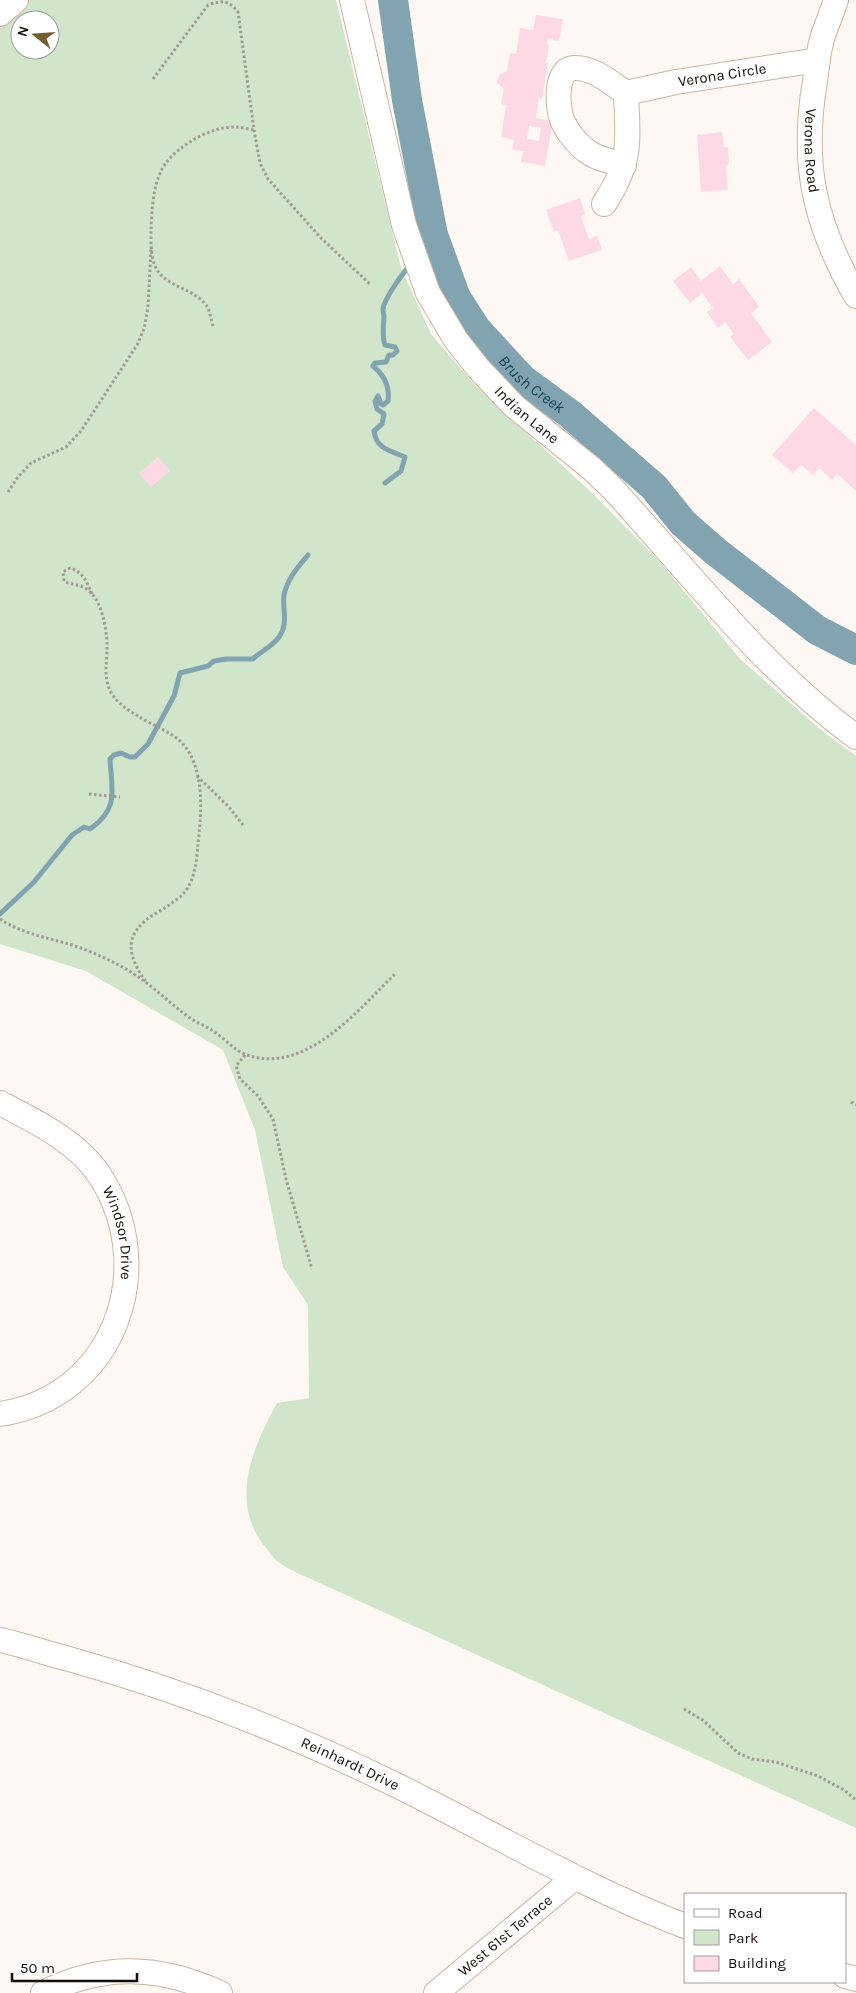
<svg xmlns="http://www.w3.org/2000/svg" width="856" height="1993" viewBox="0 0 856 1993" font-family="Karla,sans-serif">
  <rect width="100%" height="100%" fill="#fdf8f4"/>
  <!-- green -->
  <path fill="#d1e5cb" fill-rule="evenodd" d="M 0,0 L 336,0 L 401,268 L 431,334 L 474,384 L 592,493 L 659,561 L 740,659 L 821,730 L 856,756 L 856,1828 L 322,1584 C 307,1577 290,1571 277,1561 C 273,1558 270,1553 267,1549 C 228,1504 252,1449 277,1403 L 309,1398 L 308,1305 L 283,1267 L 255,1130 L 223,1050 L 86,971 L 0,944 ZM 20,20 L 50,20 L 50,50 L 20,50 Z"/>
  <g fill="none" stroke-linecap="round" stroke-linejoin="round">
    <!-- stream -->
    <path stroke="#82a4b1" stroke-width="5" d="M 421,250 L 433,235
      M 385,483 L 401,471 L 405,457 C 391,451 376,449 374,431 L 382,424 L 384,414 L 377,409 L 375,401 L 378,396 L 381,404 L 383,405 L 388,401 C 390,386 384,375 373,366 L 375,363 L 386,362 L 389,355 L 393,355 L 397,351 L 395,347 L 385,345 C 382,336 383,327 384,318 C 384,312 383,315 383,310 C 383,300 403,273 410,265
      M 0,914 L 34,882 L 72,835 L 84,827 L 90,829 C 119,809 112,791 110,759 L 114,755 L 121,753 L 130,757 L 135,757 L 148,744 L 174,696 L 180,673 L 208,666 L 214,661 L 226,659 L 253,659 C 261,651 272,647 279,637 C 289,623 282,610 284,595 C 287,579 298,567 308,555"/>
    <!-- river -->
    <path stroke="#82a4b1" stroke-width="30" id="s1" d="M 393,0 L 407,100 L 433,235 L 456,298 L 476,329 L 522,379 L 570,414 L 654,487 L 683,523 L 715,551 L 817,630 L 856,650"/>
  </g>
  <!-- building -->
  <path fill="#fcd9e4" fill-rule="evenodd" d="M 536,15 L 563,19 L 559,41 L 548,39 L 547,44 L 549,45 L 546,63 L 548,63 L 542,99 L 539,98 L 536,118 L 553,121 L 545,166 L 521,162 L 523,151 L 512,150 L 514,140 L 501,137 L 506,105 L 501,104 L 504,89 L 497,83 L 499,75 L 507,71 L 510,53 L 516,54 L 520,28 L 533,30 ZM 529,126 L 541,128 L 539,141 L 527,139 Z
    M 722,132 L 724,147 L 728,147 L 729,164 L 726,165 L 728,190 L 701,192 L 697,135 Z
    M 580,198 L 585,214 L 581,216 L 589,239 L 597,236 L 602,250 L 569,261 L 558,230 L 554,232 L 546,210 Z
    M 720,266 L 733,284 L 739,279 L 759,307 L 751,313 L 772,342 L 748,360 L 730,337 L 734,334 L 725,322 L 718,328 L 707,312 L 713,308 L 702,293 L 690,303 L 673,281 L 691,267 L 701,281 Z
    M 814,408 L 856,445 L 856,491 L 837,474 L 832,480 L 819,468 L 813,475 L 801,465 L 793,473 L 772,455 Z
    M 158,457 L 170,471 L 151,487 L 139,473 Z"/>
  <g fill="none" stroke-linecap="round" stroke-linejoin="round">
    <!-- minor casing -->
    <g stroke="#cdb5a2" stroke-width="26">
      <g id="minor">
        <path id="s2" d="M 352,0 L 404,225 L 428,293 L 456,340 L 478,368 L 514,406 L 591,468 L 612,488 C 690,573 762,668 856,737"/>
        <path id="s3" d="M 836,0 C 832,13 826,26 822,39 C 818,53 817,67 815,81 C 801,164 814,223 856,296"/>
        <path d="M 0,14 L 16,0"/>
        <path id="s4" d="M 626,93 L 676,82 L 818,60"/>
        <path d="M 624,165 C 612,162 598,159 588,152 C 578,145 568,133 563,122 C 557,109 554,69 574,68 C 593,67 611,83 626,93"/>
        <path d="M 604,204 C 632,162 628,141 626,93"/>
        <path id="s5" d="M 0,1103 C 35,1121 78,1142 100,1176 C 160,1269 114,1397 0,1414"/>
        <path id="s6" d="M 0,1640 C 23,1645 46,1653 69,1659 C 184,1691 293,1734 400,1787 C 495,1834 585,1888 685,1926"/>
        <path d="M 845,1976 L 856,1979"/>
        <path d="M 43,1993 C 103,1963 159,1965 220,1993"/>
        <path id="s7" d="M 436,1993 L 574,1878"/>
      </g>
    </g>
    <!-- path -->
    <path stroke="#9f9994" stroke-width="3" stroke-dasharray="2.5 2.5" stroke-linecap="butt" d="M 153,79 L 208,5 C 222,0 228,0 238,12 L 254,130 L 260,163 L 268,179 L 321,238 L 371,285
      M 213,326 C 211,320 210,310 206,305 C 193,288 169,288 157,270 C 150,258 151,241 151,229 C 152,208 153,180 166,163 C 179,145 212,126 235,127 C 241,127 248,129 254,130
      M 8,492 L 18,477 L 31,463 L 66,447 L 81,431 L 137,345 L 144,329 L 148,307 L 151,249
      M 92,594 C 87,582 83,572 70,568 L 63,572 L 64,581 C 70,585 79,584 85,588 C 101,597 106,625 107,642 C 108,658 103,672 109,688 C 114,701 126,709 138,716 C 150,724 171,732 180,741 C 205,765 202,811 198,843 C 197,859 195,880 184,893 C 180,898 174,901 169,905 C 161,911 151,915 144,922 C 122,941 132,962 146,982
      M 197,776 L 229,807 L 243,825
      M 89,794 L 120,797
      M 0,919 C 22,934 50,938 75,946 C 93,952 110,960 126,969 C 150,983 168,1002 190,1018 C 197,1023 206,1026 213,1031 C 224,1038 235,1051 247,1055 C 306,1075 358,1010 395,974
      M 245,1055 L 236,1066 L 240,1079 L 258,1096 L 273,1119 L 286,1179 L 312,1269
      M 851,1102 L 856,1105
      M 684,1709 L 704,1721 L 738,1753 L 752,1759 L 776,1762 L 818,1776 L 844,1790 L 856,1800"/>
    <!-- minor -->
    <use href="#minor" stroke="#fff" stroke-width="24"/>
  </g>
  <g text-anchor="middle" dominant-baseline="central" stroke-width="5" stroke-linejoin="round" paint-order="stroke">
    <!-- street labels -->
    <g font-size="15" fill="#150d07" stroke="#fff">
      <text stroke="none"><textPath href="#s4" startOffset="98">Verona Circle</textPath></text>
      <text stroke="none"><textPath href="#s3" startOffset="154">Verona Road</textPath></text>
      <text stroke="none"><textPath href="#s2" startOffset="461">Indian Lane</textPath></text>
      <text stroke="none"><textPath href="#s5" startOffset="186">Windsor Drive</textPath></text>
      <text stroke="none"><textPath href="#s6" startOffset="372">Reinhardt Drive</textPath></text>
      <text stroke="none"><textPath href="#s7" startOffset="90">West 61st Terrace</textPath></text>
    </g>
    <!-- water labels -->
    <g font-size="16" font-style="italic" fill="#0c3f4e" stroke="#fff">
      <text stroke="none"><textPath href="#s1" startOffset="421">Brush Creek</textPath></text>
    </g>
  </g>
  <!-- legend -->
  <rect x="684" y="1893" width="162" height="90" fill="#ffffff" stroke="#a19e9c"/>
  <rect x="694" y="1909" width="25" height="8" fill="#ffffff" stroke="#a19e9c"/>
  <text x="728" y="1918" font-size="15" fill="#150d07">Road</text>
  <rect x="694" y="1930" width="25" height="15" fill="#d1e5cb" stroke="#a19e9c"/>
  <text x="728" y="1943" font-size="15" fill="#150d07">Park</text>
  <rect x="694" y="1956" width="25" height="15" fill="#fcd9e4" stroke="#a19e9c"/>
  <text x="728" y="1968" font-size="15" fill="#150d07">Building</text>
  <!-- north arrow -->
  <g transform="translate(35 35) rotate(287)"><circle r="24" fill="#ffffff" stroke="#a19e9c"/>
  <path d="M0-4L9 19L0 12L-9 19Z" fill="#755e2e"/>
  <text y="-8" font-size="14" font-weight="bold" text-anchor="middle" fill="#150d07">N</text>
  </g>
  <!-- scale -->
  <path d="M12 1973v8h125v-8" fill="none" stroke="#150d07" stroke-width="2.5"/>
  <text x="20" y="1973" font-size="15" fill="#150d07" stroke="#ffffff" stroke-width="4" paint-order="stroke">50 m</text>
</svg>
